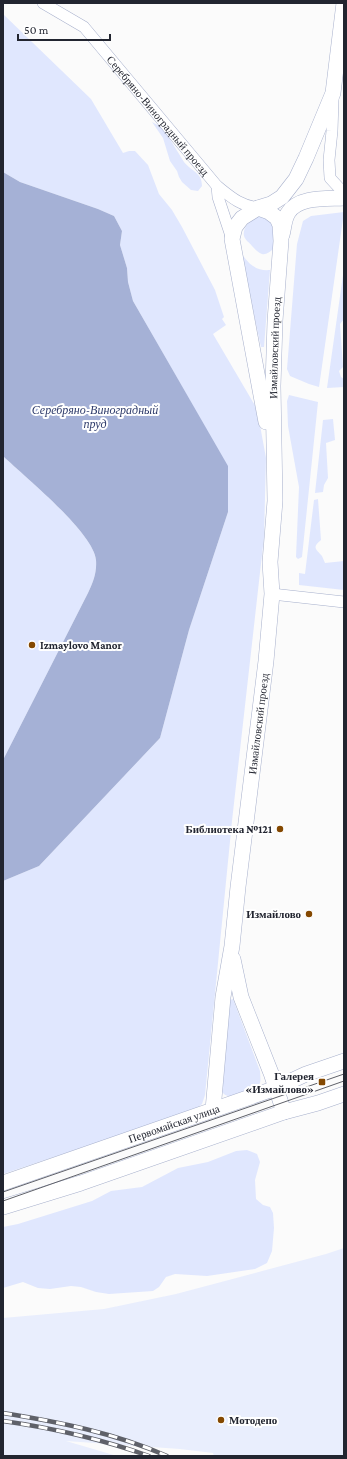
<svg xmlns="http://www.w3.org/2000/svg" width="347" height="1459" viewBox="0 0 347 1459" font-family="'Crimson Pro',serif">
  <rect width="100%" height="100%" fill="#fbfbfb"/>
  <!-- built -->
  <path fill="#e9eefd" d="M 344,1248 L 344,1456 L 214,1456 L 213,1453 L 180,1449 L 66,1441 L 117,1456 L 3,1456 L 3,1318 L 104,1309 L 176,1294 L 326,1254 Z"/>
  <!-- green -->
  <path fill="#e0e7fe" d="M 3,14 L 91,99 L 123,153 L 129,151 L 135,151 L 148,165 L 159,194 L 172,210 L 182,227 L 215,290 L 224,317 L 222,319 L 226,325 L 213,334 L 257,409 L 266,458 L 264,537 L 232,821 L 205,1095 L 202,1104 L 195,1110 L 3,1174 L 3,881 L 39,866 L 160,738 L 189,630 L 228,512 L 228,467 L 133,301 L 128,282 L 127,268 L 120,245 L 122,231 L 114,216 L 98,209 L 20,182 L 3,172 Z
    M 152,122 L 163,128 L 184,162 C 192,172 202,172 202,186 L 198,191 L 191,190 L 182,182 L 179,177 L 177,171 L 170,161 L 163,138 Z
    M 344,212 L 319,387 L 309,384 L 290,376 L 287,369 L 297,244 L 303,221 L 311,216 Z
    M 257,216 L 266,217 L 271,219 L 274,228 L 273,249 C 270,252 266,255 262,254 C 258,253 255,249 252,246 C 250,243 245,240 244,236 C 242,228 251,219 257,216 Z
    M 243,256 C 251,266 257,271 270,270 L 264,347 L 261,347 L 243,265 Z
    M 344,268 L 344,319 L 340,324 L 343,367 L 339,371 L 341,377 L 344,379 L 344,387 L 327,388 Z
    M 289,395 L 318,402 L 302,557 L 298,559 L 296,557 L 299,487 L 288,426 L 287,401 Z
    M 333,419 L 335,440 L 326,443 L 328,478 L 324,485 L 323,492 L 315,493 L 323,420 Z
    M 3,456 C 24,476 94,533 96,560 C 97,573 93,582 88,593 L 3,760 Z
    M 318,499 L 321,540 C 311,548 317,550 322,556 C 323,558 324,561 325,563 L 344,561 L 344,590 L 299,585 L 299,573 L 305,574 L 314,500 Z
    M 233,999 L 260,1071 C 260,1076 262,1082 258,1086 C 254,1090 233,1097 228,1096 C 224,1095 223,1093 221,1090 L 230,1000 Z
    M 247,1150 L 257,1154 L 260,1162 L 255,1180 L 256,1199 L 263,1205 L 270,1207 L 273,1213 L 274,1228 L 272,1251 L 267,1263 L 255,1269 L 207,1276 L 175,1274 L 166,1277 L 159,1287 L 153,1291 L 109,1294 L 96,1292 L 81,1287 L 71,1286 L 50,1289 L 38,1288 L 23,1282 L 3,1288 L 3,1227 L 18,1224 L 92,1201 L 111,1191 L 142,1187 L 178,1168 L 208,1162 L 236,1151 Z"/>
  <!-- water -->
  <path fill="#a5b1d6" d="M 3,172 L 20,182 L 98,209 L 114,216 L 122,231 L 120,245 L 127,268 L 128,282 L 133,301 L 228,466 L 228,512 L 189,630 L 160,738 L 39,866 L 3,881 L 3,760 L 88,593 C 93,582 97,573 96,560 C 94,533 24,476 3,456 Z"/>
  <g fill="none" stroke-linecap="round" stroke-linejoin="round">
    <!-- street casing -->
    <g stroke="#a7b0cc" stroke-width="12">
      <g id="street">
        <path id="s1" d="M 43,3 L 84,27 L 217,186 C 231,197 239,205 258,208"/>
        <path d="M 333,100 L 332,131 L 329,160 L 330,178 L 341,190 L 344,191"/>
        <path d="M 217,186 L 218,197 L 232,239"/>
        <path d="M 272,594 L 344,602"/>
      </g>
    </g>
    <!-- secondary casing -->
    <g stroke="#a7b0cc" stroke-width="16">
      <g id="secondary">
        <path d="M 282,235 C 284,228 284,219 288,213 C 298,196 327,199 344,198"/>
        <path d="M 266,422 L 232,239 L 235,227 L 242,218 L 258,208 L 271,204 L 282,197 L 296,179 L 306,158 L 333,93 L 344,3"/>
        <path d="M 233,959 L 241,997 L 271,1073 L 284,1112"/>
        <path id="s2" d="M 213,1110 L 223,997 L 232,946 L 238,887 L 266,661 L 272,594 L 270,562 L 275,501 L 273,386 L 275,321 L 281,241 L 280,225 L 277,218 L 269,212 L 258,208"/>
        <path id="s3" d="M 3,1183 L 276,1088 L 306,1074 L 344,1061"/>
        <path d="M 3,1207 L 81,1183 L 284,1112 L 318,1103 L 344,1094"/>
      </g>
    </g>
    <!-- street -->
    <use href="#street" stroke="#fff" stroke-width="11"/>
    <!-- secondary -->
    <use href="#secondary" stroke="#fff" stroke-width="15"/>
    <!-- tram -->
    <path stroke="#5f6169" stroke-width="1" d="M 3,1192 L 344,1074
      M 3,1201 L 344,1081"/>
    <!-- rail casing -->
    <g stroke="#5f6169" stroke-width="4.5">
      <path id="rail" d="M 3,1413 C 59,1422 115,1433 167,1456
        M 3,1421 C 53,1428 101,1439 149,1456"/>
    </g>
    <!-- rail -->
    <use href="#rail" stroke="#fff" stroke-width="3" stroke-dasharray="9" stroke-linecap="butt"/>
  </g>
  <!-- markers -->
  <g fill="#844800" stroke="#fff" stroke-width="1.5">
    <circle cx="32" cy="645" r="4"/>
    <circle cx="280" cy="829" r="4"/>
    <circle cx="309" cy="914" r="4"/>
    <rect x="318" y="1078" width="8" height="8" rx="2"/>
    <circle cx="221" cy="1420" r="4"/>
  </g>
  <g text-anchor="middle" dominant-baseline="central" stroke-width="4" stroke-linejoin="round" paint-order="stroke">
    <!-- street labels -->
    <g font-size="11" fill="#222530" stroke="#fff">
      <text stroke="none"><textPath href="#s1" startOffset="163">Серебряно-Виноградный проезд</textPath></text>
      <text stroke="none"><textPath href="#s2" startOffset="766">Измайловский проезд</textPath></text>
      <text stroke="none"><textPath href="#s2" startOffset="389">Измайловский проезд</textPath></text>
      <text stroke="none"><textPath href="#s3" startOffset="181">Первомайская улица</textPath></text>
    </g>
    <!-- poi labels -->
    <g font-size="11" font-weight="bold" fill="#222530" stroke="#fff" text-anchor="end">
      <text x="40" y="645" text-anchor="start">Izmaylovo Manor</text>
      <text x="272" y="829">Библиотека №121</text>
      <text x="301" y="914">Измайлово</text>
      <text x="314" y="1076">Галерея<tspan x="314" dy="13">«Измайлово»</tspan></text>
      <text x="229" y="1420" text-anchor="start">Мотодепо</text>
    </g>
    <!-- water labels -->
    <g font-size="12" font-style="italic" fill="#2d3a6a" stroke="#fff">
      <text x="95" y="410">Серебряно-Виноградный<tspan x="95" dy="14">пруд</tspan></text>
    </g>
  </g>
  <!-- border -->
  <rect width="347" height="1459" fill="none" stroke="#222530" stroke-width="8"/>
  <!-- scale -->
  <path d="M18 34v6h92v-6" fill="none" stroke="#222530" stroke-width="2"/>
  <text x="24" y="34" font-size="12" fill="#222530" stroke="#ffffff" stroke-width="3" paint-order="stroke">50 m</text>
</svg>
